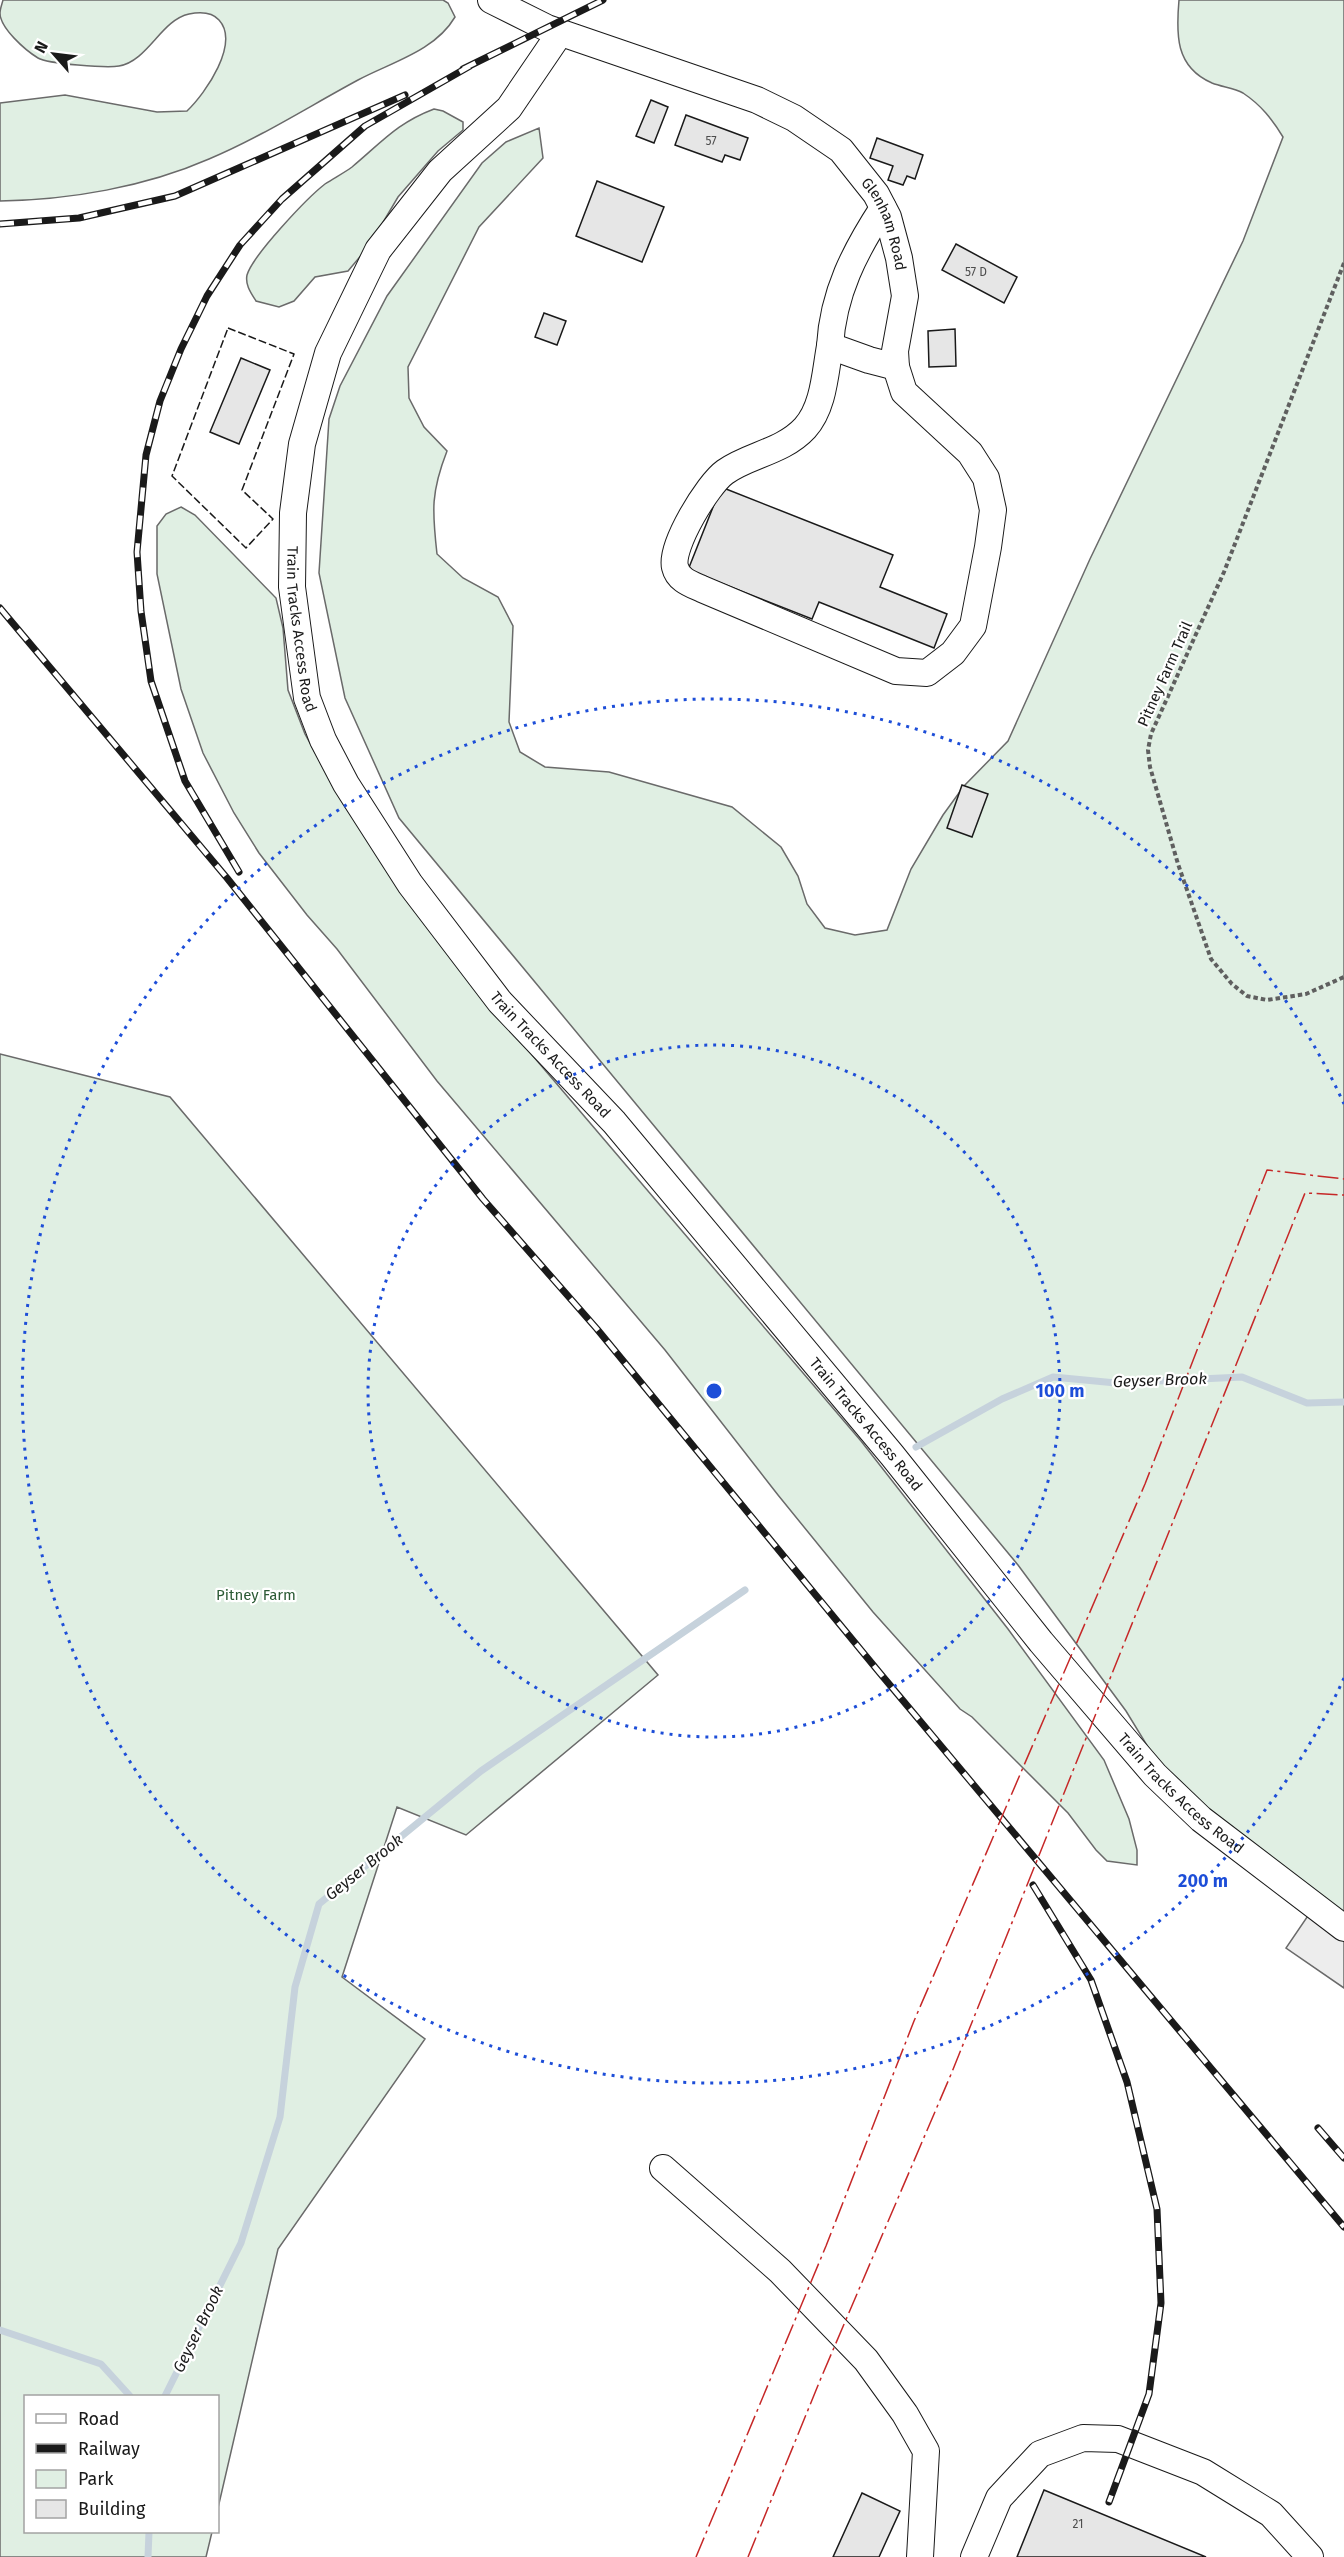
<svg xmlns="http://www.w3.org/2000/svg" width="1344" height="2557" viewBox="0 0 1344 2557" font-family="'Fira Sans',sans-serif">
  <rect width="100%" height="100%" fill="#fff"/>
  <!-- green -->
  <path fill="#e0efe3" stroke="#6a6a6a" stroke-width="1.5" d="M 3,0 L 443,0 L 448,3 L 455,17 C 435,51 392,62 358,80 C 308,107 261,137 209,159 C 145,187 69,200 0,201 L 0,103 L 65,95 L 157,112 L 187,111 C 206,93 240,43 219,20 C 211,11 199,12 189,14 C 161,20 148,61 119,66 C 107,68 48,64 38,58 C 25,50 0,28 0,13 C 0,9 2,4 3,0 Z
    M 1179,0 L 1344,0 L 1344,1930 L 1181,1801 L 1126,1711 L 1018,1565 L 399,818 L 345,698 L 319,573 L 329,419 L 340,386 L 387,296 L 482,163 L 506,142 L 539,128 L 543,158 L 479,227 L 408,367 L 409,398 L 424,427 L 447,451 C 431,492 432,510 437,554 L 463,578 L 498,597 L 513,626 L 509,722 L 520,752 L 545,767 L 609,772 L 732,807 L 781,847 L 798,876 L 807,904 L 825,928 L 855,935 L 887,930 L 911,869 L 943,815 L 964,786 L 1008,741 L 1090,559 L 1243,241 L 1283,137 C 1272,119 1261,105 1243,93 C 1234,88 1222,87 1212,83 C 1175,67 1176,34 1179,0 Z
    M 434,109 L 443,111 L 463,122 L 463,130 L 438,151 L 398,197 L 369,246 L 348,271 L 315,277 L 294,301 L 279,307 L 256,301 C 251,293 245,285 247,275 C 253,255 307,198 325,184 C 334,178 344,173 352,167 C 382,142 397,123 434,109 Z
    M 181,507 L 195,515 L 276,598 L 283,628 L 288,690 L 305,734 L 344,805 L 510,1029 L 861,1441 L 1008,1629 L 1104,1760 L 1129,1819 L 1137,1850 L 1137,1865 L 1107,1861 L 1096,1850 L 1068,1813 L 972,1717 L 960,1709 L 873,1612 L 778,1495 L 665,1350 L 437,1081 L 337,949 L 307,915 L 259,853 L 234,813 L 203,753 L 181,689 L 157,574 L 157,526 L 166,514 Z
    M 0,1054 L 170,1097 L 658,1675 L 466,1835 L 397,1807 L 342,1977 L 425,2039 L 278,2249 L 218,2508 L 218,2396 L 26,2396 L 26,2532 L 212,2532 L 206,2557 L 0,2557 Z"/>
  <!-- parking -->
  <path fill="#ededed" stroke="#6a6a6a" stroke-width="1.5" d="M 1320,1898 L 1344,1914 L 1344,1988 L 1286,1948 Z"/>
  <g fill="none" stroke-linecap="round" stroke-linejoin="round">
    <!-- stream -->
    <path stroke="#c6d2dc" stroke-width="7" d="M 916,1447 L 1002,1399 L 1053,1377 L 1116,1383 L 1242,1377 L 1307,1403 L 1344,1402
      M 0,2330 L 101,2364 L 130,2396
      M 165,2396 L 241,2243 L 280,2117 L 295,1987 L 319,1904 L 481,1771 L 745,1590
      M 148,2557 L 149,2532"/>
  </g>
  <!-- building -->
  <path fill="#e6e6e6" stroke="#1a1a1a" stroke-width="1.5" d="M 651,100 L 668,107 L 654,143 L 636,136 Z
    M 686,115 L 748,138 L 740,160 L 725,155 L 722,162 L 675,145 Z
    M 877,138 L 923,155 L 915,179 L 907,176 L 903,185 L 888,180 L 893,166 L 870,158 Z
    M 597,181 L 664,207 L 642,262 L 576,236 Z
    M 956,244 L 1017,277 L 1004,303 L 942,270 Z
    M 544,313 L 566,321 L 557,345 L 535,337 Z
    M 955,329 L 956,366 L 929,367 L 928,331 Z
    M 241,358 L 270,370 L 239,444 L 210,432 Z
    M 721,487 L 893,555 L 880,587 L 947,614 L 934,648 L 819,602 L 812,619 L 688,570 Z
    M 962,785 L 988,794 L 972,837 L 947,828 Z
    M 1044,2490 L 1206,2557 L 1017,2557 Z
    M 862,2493 L 900,2511 L 879,2557 L 833,2557 Z"/>
  <g fill="none" stroke-linecap="round" stroke-linejoin="round">
    <!-- minor casing -->
    <g stroke="#1a1a1a" stroke-width="28">
      <g id="minor">
        <path id="s1" d="M 491,0 L 547,28 L 757,100 L 794,118 L 841,150 L 876,194 L 888,217 L 899,258 L 905,296 L 895,351 L 896,367 L 904,392 L 970,453 L 986,478 L 993,510 L 988,547 L 973,626 L 953,653 L 927,673 L 896,671 L 702,589 C 691,584 678,580 675,567 C 670,546 708,484 725,472 C 748,455 783,452 805,428 C 824,407 825,373 830,346"/>
        <path id="s2" d="M 560,33 L 509,108 L 440,171 L 378,250 L 328,353 L 302,444 L 293,513 L 292,587 L 307,698 L 323,740 L 346,784 L 410,884 L 500,1002 L 614,1122 L 892,1455 L 1041,1642 L 1155,1775 L 1201,1819 L 1344,1928"/>
        <path d="M 883,208 C 855,251 833,293 830,346 L 869,360 L 896,367"/>
        <path d="M 663,2168 L 780,2271 L 866,2360 L 905,2414 L 926,2451 L 920,2557"/>
        <path d="M 974,2557 L 999,2498 L 1040,2454 L 1083,2438 L 1118,2439 L 1203,2472 L 1271,2514 L 1310,2557"/>
      </g>
    </g>
    <!-- path -->
    <path stroke="#5f5f5f" stroke-width="4" stroke-dasharray="4.5 3" stroke-linecap="butt" d="M 1344,263 L 1224,572 L 1151,734 L 1148,750 L 1150,767 L 1178,864 L 1211,959 L 1232,984 L 1247,996 L 1267,1000 L 1306,994 L 1344,977"/>
    <!-- minor -->
    <use href="#minor" stroke="#fff" stroke-width="26"/>
    <!-- rail casing -->
    <g stroke="#1a1a1a" stroke-width="7">
      <path id="rail" d="M 463,69 L 603,0
        M 0,224 L 79,218 L 175,196 L 405,95
        M 0,608 L 227,878 L 483,1199 L 597,1329 L 879,1672 L 1344,2227
        M 239,872 L 185,781 L 151,681 L 141,611 L 137,552 L 146,455 L 160,401 L 181,349 L 207,296 L 240,245 L 282,199 L 365,126 L 470,66
        M 1033,1885 L 1091,1980 L 1127,2082 L 1157,2209 L 1161,2303 L 1149,2394 L 1109,2502
        M 1318,2128 L 1344,2158"/>
    </g>
    <!-- rail -->
    <use href="#rail" stroke="#fff" stroke-width="4.5" stroke-dasharray="14" stroke-linecap="butt"/>
    <!-- fence -->
    <path stroke="#1a1a1a" stroke-width="1.5" stroke-dasharray="8 3" stroke-linecap="butt" d="M 228,328 L 294,354 L 242,490 L 273,519 L 246,548 L 172,476 Z"/>
    <!-- power -->
    <path stroke="#c62828" stroke-width="1.5" stroke-dasharray="21 4.5 3 4.5" stroke-linecap="butt" d="M 696,2557 L 826,2246 L 914,2021 L 1145,1484 L 1267,1170 L 1344,1179
      M 748,2557 L 821,2378 L 952,2072 L 1305,1193 L 1344,1195"/>
  </g>
  <!-- distance rings -->
  <g fill="none" stroke="#1d4ed8" stroke-width="3" stroke-dasharray="3 6">
    <circle cx="714" cy="1391" r="346"/>
    <path d="M1344 1678A692 692 0 1 1 1344 1104"/>
  </g>
  <g text-anchor="middle" dominant-baseline="central" stroke-width="4.5" stroke-linejoin="round" paint-order="stroke">
    <!-- number labels -->
    <g font-size="12" fill="#4d4d4d">
      <text x="711" y="141">57</text>
      <text x="976" y="272">57 D</text>
      <text x="1078" y="2524">21</text>
    </g>
    <!-- street labels -->
    <g font-size="15" fill="#1a1a1a" stroke="#fff">
      <text stroke="none"><textPath href="#s1" startOffset="470">Glenham Road</textPath></text>
      <text stroke="none"><textPath href="#s2" startOffset="680">Train Tracks Access Road</textPath></text>
      <text transform="translate(1165 674) rotate(-66)">Pitney Farm Trail</text>
      <text stroke="none"><textPath href="#s2" startOffset="1184">Train Tracks Access Road</textPath></text>
      <text stroke="none"><textPath href="#s2" startOffset="1670">Train Tracks Access Road</textPath></text>
      <text stroke="none"><textPath href="#s2" startOffset="2156">Train Tracks Access Road</textPath></text>
    </g>
    <!-- park labels -->
    <g font-size="15" fill="#2b5a34" stroke="#fff">
      <text x="256" y="1595">Pitney Farm</text>
    </g>
    <!-- water labels -->
    <g font-size="16" font-style="italic" fill="#1a1a1a" stroke="#fff">
      <text transform="translate(1160 1380) rotate(-2)">Geyser Brook</text>
      <text transform="translate(364 1867) rotate(-39)">Geyser Brook</text>
      <text transform="translate(198 2329) rotate(-64)">Geyser Brook</text>
    </g>
  </g>
  <circle cx="714" cy="1391" r="9" fill="#1d4ed8" stroke="#fff" stroke-width="3"/>
  <g font-size="18" text-anchor="middle" font-weight="bold" fill="#1d4ed8" stroke="#fff" stroke-width="4.5" stroke-linejoin="round" paint-order="stroke">
    <text x="1060" y="1397">100 m</text>
    <text x="1203" y="1887">200 m</text>
  </g>
  <!-- legend -->
  <rect x="24" y="2395" width="195" height="138" fill="#ffffff" stroke="#a3a3a3" stroke-width="1.5"/>
  <rect x="36" y="2414" width="30" height="9" fill="#ffffff" stroke="#a3a3a3" stroke-width="1.5"/>
  <text x="78" y="2425" font-size="18" fill="#1a1a1a">Road</text>
  <rect x="36" y="2444" width="30" height="9" fill="#1a1a1a" stroke="#a3a3a3" stroke-width="1.5"/>
  <text x="78" y="2455" font-size="18" fill="#1a1a1a">Railway</text>
  <rect x="36" y="2470" width="30" height="18" fill="#e0efe3" stroke="#a3a3a3" stroke-width="1.5"/>
  <text x="78" y="2485" font-size="18" fill="#1a1a1a">Park</text>
  <rect x="36" y="2500" width="30" height="18" fill="#e6e6e6" stroke="#a3a3a3" stroke-width="1.5"/>
  <text x="78" y="2515" font-size="18" fill="#1a1a1a">Building</text>
  <!-- north arrow -->
  <g transform="translate(54 54) rotate(298)" stroke="#ffffff" stroke-width="4.5" paint-order="stroke">
  <path d="M0-4.5L10 22L0 15L-10 22Z" fill="#1a1a1a"/>
  <text y="-9" font-size="16" font-weight="bold" text-anchor="middle" fill="#1a1a1a">N</text>
  </g>
</svg>
